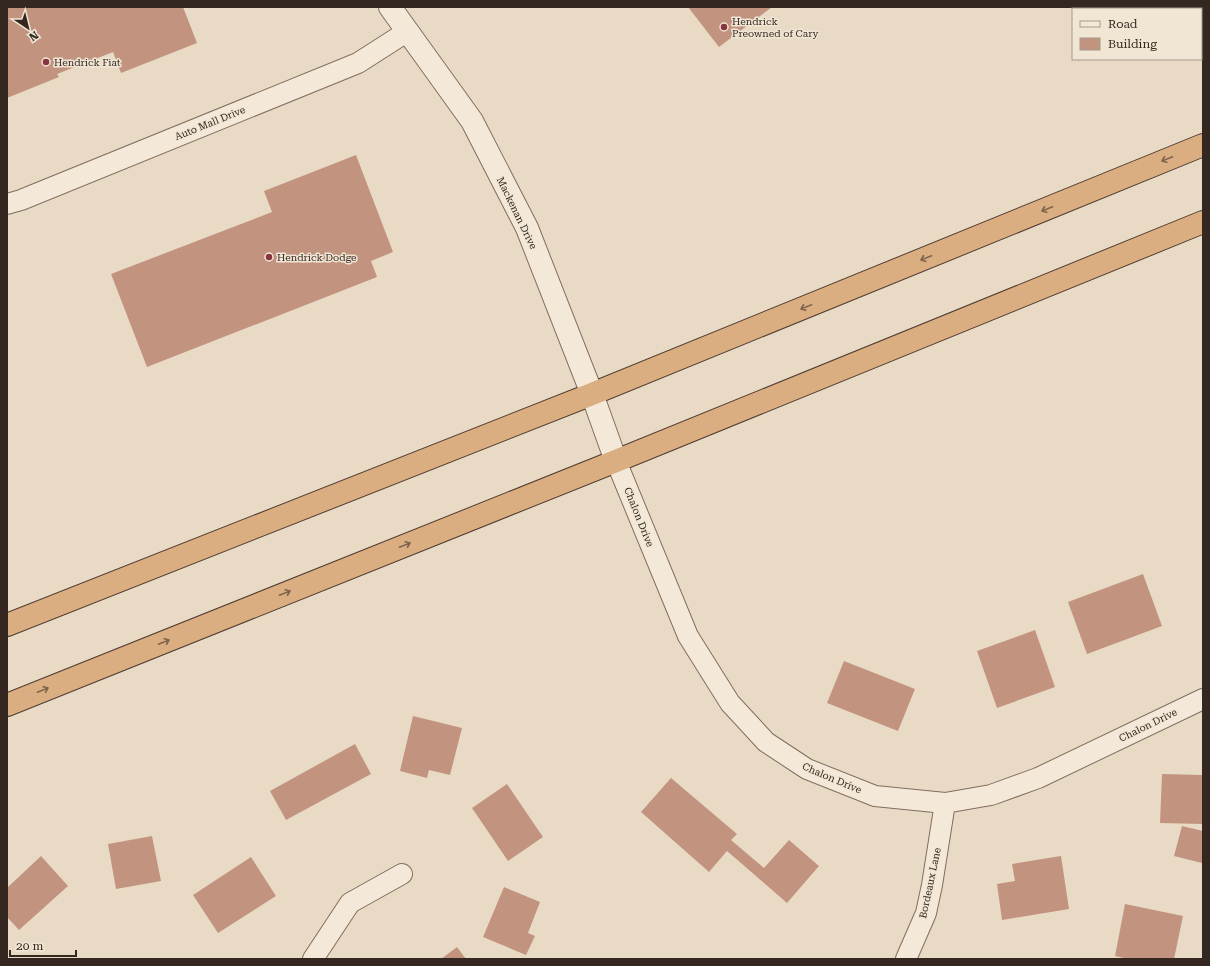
<svg xmlns="http://www.w3.org/2000/svg" width="1210" height="966" viewBox="0 0 1210 966" font-family="'Roboto Serif',serif">
  <rect width="100%" height="100%" fill="#e9dac6"/>
  <!-- building -->
  <path fill="#c29480" d="M 7,7 L 183,7 L 197,43 L 121,73 L 113,52 L 57,74 L 59,77 L 7,98 Z
    M 688,7 L 772,7 L 719,47 Z
    M 356,155 L 393,252 L 371,261 L 377,277 L 147,367 L 111,274 L 272,212 L 264,191 Z
    M 1143,574 L 1162,626 L 1087,654 L 1068,602 Z
    M 1035,630 L 1055,687 L 997,708 L 977,651 Z
    M 844,661 L 915,689 L 898,731 L 827,703 Z
    M 413,716 L 462,728 L 450,775 L 429,770 L 427,778 L 400,771 Z
    M 355,744 L 371,774 L 286,820 L 270,791 Z
    M 1162,774 L 1203,775 L 1203,824 L 1160,823 Z
    M 671,778 L 737,834 L 731,840 L 764,868 L 789,840 L 819,866 L 787,903 L 727,851 L 709,872 L 641,812 Z
    M 507,784 L 543,837 L 508,861 L 472,808 Z
    M 1182,826 L 1203,831 L 1202,863 L 1174,856 Z
    M 152,836 L 161,881 L 116,889 L 108,844 Z
    M 41,856 L 68,886 L 19,930 L 7,917 L 7,888 Z
    M 1061,856 L 1069,909 L 1002,920 L 997,884 L 1015,881 L 1012,864 Z
    M 251,857 L 276,896 L 218,933 L 193,895 Z
    M 504,887 L 540,902 L 528,933 L 535,936 L 526,955 L 483,937 Z
    M 1125,904 L 1183,916 L 1174,959 L 1128,959 L 1115,956 Z
    M 457,947 L 466,959 L 441,959 Z"/>
  <g fill="none" stroke-linecap="round" stroke-linejoin="round">
    <!-- minor casing -->
    <g stroke="#826d5e" stroke-width="22">
      <path id="minor" d="M 7,204 L 21,200 L 358,63 L 408,31
        M 616,461 L 688,636 L 730,703 L 766,742 L 807,769 L 875,796 L 945,803 L 991,795 L 1038,778 L 1203,699
        M 313,959 L 350,903 L 402,874
        M 906,959 L 926,913 L 932,885 L 945,803"/>
    </g>
    <!-- tertiary casing -->
    <g stroke="#826d5e" stroke-width="24">
      <path id="tertiary" d="M 390,7 L 472,121 L 527,228 L 592,394 L 616,461"/>
    </g>
    <!-- trunk casing -->
    <g stroke="#503c31" stroke-width="24">
      <path id="trunk" d="M 7,625 L 592,394 L 1203,145
        M 7,705 L 616,461 L 1203,222"/>
    </g>
    <!-- minor -->
    <use href="#minor" stroke="#f4e9d8" stroke-width="20"/>
    <!-- tertiary -->
    <use href="#tertiary" stroke="#f4e9d8" stroke-width="22"/>
    <!-- trunk -->
    <use href="#trunk" stroke="#daae81" stroke-width="22"/>
  </g>
  <!-- one-way arrows -->
  <defs><path id="oneway-shaft" d="M-6 0H5M1.5-3L5.5 0L1.5 3" fill="none" stroke-width="1.6" stroke-linecap="round" stroke-linejoin="round"/></defs>
  <g stroke="#7f644c">
    <use href="#oneway-shaft" transform="translate(1167 159) rotate(158)"/>
    <use href="#oneway-shaft" transform="translate(1047 209) rotate(158)"/>
    <use href="#oneway-shaft" transform="translate(926 258) rotate(158)"/>
    <use href="#oneway-shaft" transform="translate(806 307) rotate(158)"/>
    <use href="#oneway-shaft" transform="translate(405 545) rotate(-22)"/>
    <use href="#oneway-shaft" transform="translate(285 593) rotate(-22)"/>
    <use href="#oneway-shaft" transform="translate(164 642) rotate(-22)"/>
    <use href="#oneway-shaft" transform="translate(43 690) rotate(-22)"/>
  </g>
  <!-- markers -->
  <g fill="#89353f" stroke="#f1e6d4" stroke-width="1.5">
    <circle cx="724" cy="27" r="4"/>
    <circle cx="46" cy="62" r="4"/>
    <circle cx="269" cy="257" r="4"/>
  </g>
  <g text-anchor="middle" dominant-baseline="central" stroke-width="3" stroke-linejoin="round" paint-order="stroke">
    <!-- poi labels -->
    <g font-size="10" fill="#342720" stroke="#f1e6d4" text-anchor="start">
      <text x="732" y="21">Hendrick<tspan x="732" dy="12">Preowned of Cary</tspan></text>
      <text x="54" y="62">Hendrick Fiat</text>
      <text x="277" y="257">Hendrick Dodge</text>
    </g>
    <!-- street labels -->
    <g font-size="10" fill="#342720" stroke="#f1e6d4">
      <text transform="translate(210 123) rotate(-22)">Auto Mall Drive</text>
      <text transform="translate(517 213) rotate(64)">Mackenan Drive</text>
      <text transform="translate(639 517) rotate(68)">Chalon Drive</text>
      <text transform="translate(1148 725) rotate(-26)">Chalon Drive</text>
      <text transform="translate(832 778) rotate(23)">Chalon Drive</text>
      <text transform="translate(930 883) rotate(-78)">Bordeaux Lane</text>
    </g>
  </g>
  <!-- border -->
  <rect width="1210" height="966" fill="none" stroke="#342720" stroke-width="16"/>
  <!-- legend -->
  <rect x="1072" y="8" width="130" height="52" fill="#f1e6d4" stroke="#a59a8c"/>
  <rect x="1080" y="21" width="20" height="6" fill="#f4e9d8" stroke="#a59a8c"/>
  <text x="1108" y="28" font-size="12" fill="#342720">Road</text>
  <rect x="1080" y="38" width="20" height="12" fill="#c29480" stroke="#a59a8c"/>
  <text x="1108" y="48" font-size="12" fill="#342720">Building</text>
  <!-- north arrow -->
  <g transform="translate(28 28) rotate(145)" stroke="#f1e6d4" stroke-width="3" paint-order="stroke">
  <path d="M0-3L7 15L0 10L-7 15Z" fill="#342720"/>
  <text y="-6" font-size="11" font-weight="bold" text-anchor="middle" fill="#342720">N</text>
  </g>
  <!-- scale -->
  <path d="M10 950v6h66v-6" fill="none" stroke="#342720" stroke-width="2"/>
  <text x="16" y="950" font-size="12" fill="#342720" stroke="#f1e6d4" stroke-width="3" paint-order="stroke">20 m</text>
</svg>
